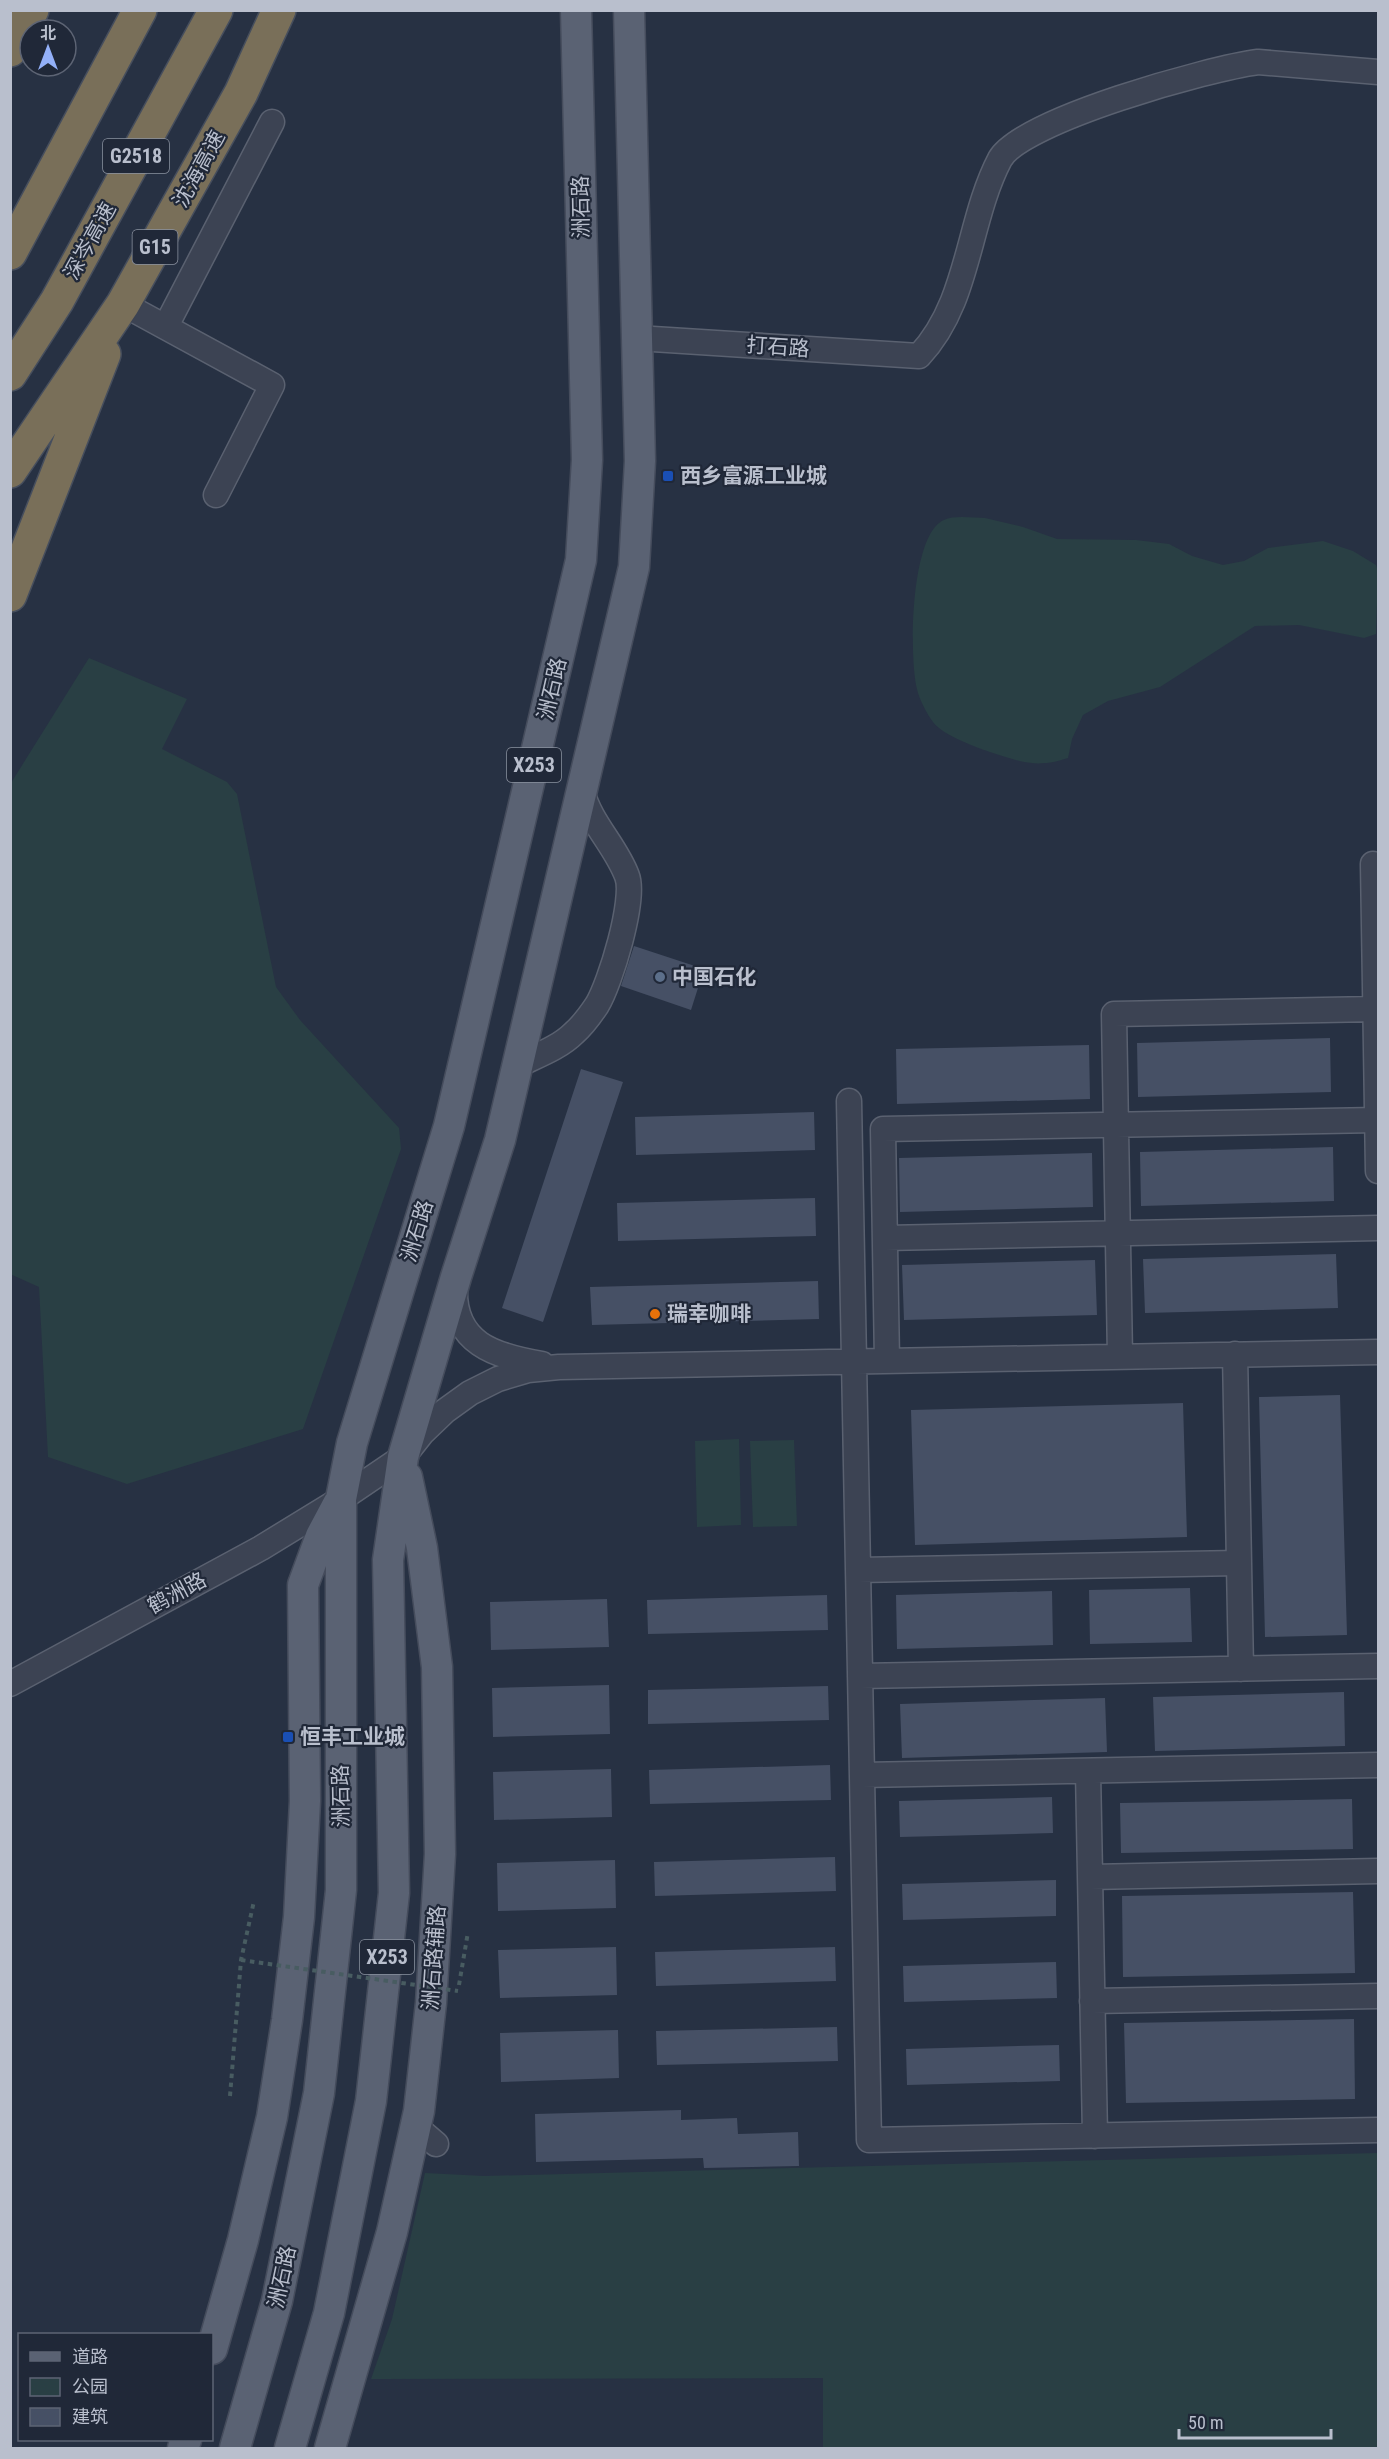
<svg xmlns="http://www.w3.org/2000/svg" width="1389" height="2459" viewBox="0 0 1389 2459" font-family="'Roboto Condensed','Noto Sans SC',sans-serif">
  <rect width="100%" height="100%" fill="#273143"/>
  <!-- green -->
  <path fill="#293f44" d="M 985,518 L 1023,527 L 1057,539 L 1136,540 L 1169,544 L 1192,556 L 1223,565 L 1244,561 L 1268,548 L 1323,541 L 1353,551 L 1376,565 L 1378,572 L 1376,634 L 1364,638 L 1299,625 L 1255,626 L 1160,687 L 1108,701 L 1083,715 L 1072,739 L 1068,758 C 1037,768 1024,763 993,753 C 978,748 942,735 933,722 C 927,714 919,699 917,689 C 909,658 910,534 944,520 C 954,515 974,518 985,518 Z
    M 89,658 L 187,699 L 162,749 L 227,782 L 237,794 L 276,987 L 300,1020 L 399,1128 L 401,1149 L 303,1429 L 127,1484 L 48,1457 L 39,1287 L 10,1274 L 11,783 Z
    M 739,1439 L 741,1525 L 697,1527 L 695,1441 Z
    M 794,1440 L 797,1526 L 753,1527 L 750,1441 Z
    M 1378,2153 L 1378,2448 L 823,2448 L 823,2378 L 371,2379 L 392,2319 L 425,2173 L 484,2176 Z"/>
  <!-- building -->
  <path fill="#465065" d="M 634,946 L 704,969 L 691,1010 L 621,986 Z
    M 1330,1038 L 1331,1092 L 1138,1097 L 1137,1043 Z
    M 1089,1045 L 1090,1099 L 897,1104 L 896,1049 Z
    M 581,1069 L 623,1082 L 543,1322 L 502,1308 Z
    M 814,1112 L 815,1150 L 636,1155 L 635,1117 Z
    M 1333,1147 L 1334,1201 L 1141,1206 L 1140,1152 Z
    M 1092,1153 L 1093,1207 L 900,1212 L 899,1158 Z
    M 815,1198 L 816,1236 L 618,1241 L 617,1203 Z
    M 1336,1254 L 1338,1308 L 1145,1313 L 1143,1259 Z
    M 1095,1260 L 1097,1315 L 904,1320 L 902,1265 Z
    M 818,1281 L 819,1319 L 592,1325 L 590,1287 Z
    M 1340,1395 L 1347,1635 L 1265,1637 L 1259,1397 Z
    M 1183,1403 L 1187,1537 L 915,1545 L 911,1410 Z
    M 1190,1588 L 1192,1642 L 1090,1644 L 1089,1590 Z
    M 1052,1591 L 1053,1645 L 897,1649 L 896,1595 Z
    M 827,1595 L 828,1630 L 648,1634 L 647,1600 Z
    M 607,1599 L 609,1647 L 491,1650 L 490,1602 Z
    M 609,1685 L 610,1734 L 493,1737 L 492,1688 Z
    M 828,1686 L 829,1720 L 648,1724 L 648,1690 Z
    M 1344,1692 L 1345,1746 L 1155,1751 L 1153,1697 Z
    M 1105,1698 L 1107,1752 L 902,1758 L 900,1704 Z
    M 830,1765 L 831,1800 L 650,1804 L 649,1770 Z
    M 611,1769 L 612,1817 L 494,1820 L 493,1772 Z
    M 1052,1797 L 1053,1833 L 900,1837 L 899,1801 Z
    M 1352,1799 L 1353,1849 L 1121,1853 L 1120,1803 Z
    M 835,1857 L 836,1891 L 655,1896 L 654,1862 Z
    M 615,1860 L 616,1908 L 498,1911 L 497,1863 Z
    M 1056,1880 L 1056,1916 L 903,1920 L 902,1884 Z
    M 1353,1892 L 1355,1973 L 1123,1977 L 1122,1896 Z
    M 616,1947 L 617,1995 L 500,1998 L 498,1950 Z
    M 835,1947 L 836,1981 L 656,1986 L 655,1952 Z
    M 1056,1962 L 1057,1998 L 904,2002 L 903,1966 Z
    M 1354,2019 L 1355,2099 L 1126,2103 L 1124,2023 Z
    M 837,2027 L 838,2061 L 657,2065 L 656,2031 Z
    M 618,2030 L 619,2078 L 501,2082 L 500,2033 Z
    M 1059,2045 L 1060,2081 L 907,2085 L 906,2049 Z
    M 681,2110 L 681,2120 L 737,2118 L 738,2134 L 798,2132 L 799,2166 L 704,2168 L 703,2158 L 536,2162 L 535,2114 Z"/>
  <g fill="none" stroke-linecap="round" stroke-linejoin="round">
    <!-- minor casing -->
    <g stroke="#5a6170" stroke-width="27">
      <path id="minor" d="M 123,304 L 272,385 L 216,495
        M 166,326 L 272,122
        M 637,338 L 919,356 C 970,302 967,222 1000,159 C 1022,120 1211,68 1258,62 L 1378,72
        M 1373,864 L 1378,1171
        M 518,1065 C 536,1056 559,1048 574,1033 C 582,1026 591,1014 597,1005 C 610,984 636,899 627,876 C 616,846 590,823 582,791
        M 849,1101 L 869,2140 L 1378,2130
        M 885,1238 L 1378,1228
        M 455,1286 C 452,1344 495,1356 542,1364
        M 1235,1354 L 1241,1669
        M 1120,1357 L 1114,1014 L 1375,1009
        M 887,1361 L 883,1129 L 1377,1120
        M 858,1570 L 1239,1563
        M 860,1676 L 1378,1666
        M 10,1684 L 261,1548 L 341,1499 L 403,1457 L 422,1433 L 445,1411 L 470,1393 L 498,1379 L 528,1370 L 559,1367 L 1378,1352
        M 1088,1771 L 1095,2136
        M 862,1775 L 1378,1765
        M 1090,1877 L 1378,1871
        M 1092,2001 L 1378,1996
        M 415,2126 L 436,2144"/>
    </g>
    <!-- major casing -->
    <g stroke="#454c5c" stroke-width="33">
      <path id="major" d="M 212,2349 L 243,2240 L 272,2117 L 287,2020 L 299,1917 L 305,1801 L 303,1585 L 321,1536 L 338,1504
        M 183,2448 L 186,2440
        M 235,2448 L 277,2301 L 319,2093 L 341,1890 L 341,1499 L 352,1443 L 449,1126 L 581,560 L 587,460 L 576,10
        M 290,2448 L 329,2313 L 371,2101 L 394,1893 L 388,1560 L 403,1457 L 456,1277 L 500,1140 L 634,567 L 640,461 L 629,10
        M 330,2448 L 392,2232 L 419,2111 L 431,2003 L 440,1854 L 437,1667 L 422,1548 L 407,1477"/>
    </g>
    <!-- highway casing -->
    <g stroke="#464e5d" stroke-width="36">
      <path id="highway" d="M 10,50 L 32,10
        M 10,253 L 140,10
        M 10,374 L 57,301 L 216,10
        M 10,471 L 123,304 L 241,93 L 279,10
        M 10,595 L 104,354"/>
    </g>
    <!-- path -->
    <path stroke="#485c61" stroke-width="4" stroke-dasharray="4.5 4.5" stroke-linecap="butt" d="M 459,1985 L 468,1932
      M 230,2096 L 241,1960 L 254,1901"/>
    <!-- minor -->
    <use href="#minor" stroke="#3c4353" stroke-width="24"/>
    <!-- major -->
    <use href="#major" stroke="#5a6273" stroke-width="30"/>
    <!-- highway -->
    <use href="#highway" stroke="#796f59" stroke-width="33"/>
    <!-- path-bridge -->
    <path stroke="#485c61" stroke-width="4" stroke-dasharray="4.5 4.5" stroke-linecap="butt" d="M 241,1960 L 458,1991"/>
  </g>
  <!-- markers -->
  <g fill="#1a4fb4" stroke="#202838" stroke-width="2">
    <rect x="662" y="470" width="12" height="12" rx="3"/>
    <rect x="282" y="1731" width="12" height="12" rx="3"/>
  </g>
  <circle fill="#5c6f8a" stroke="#202838" stroke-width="2" cx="660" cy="977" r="6"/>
  <circle fill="#e8710a" stroke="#202838" stroke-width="2" cx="655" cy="1314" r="6"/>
  <g text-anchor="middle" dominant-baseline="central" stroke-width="4.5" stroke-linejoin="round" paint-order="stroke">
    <!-- shield labels -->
    <g fill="#202838" stroke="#8b92a0" stroke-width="1.5">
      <rect x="103" y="139" width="66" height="34" rx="4.5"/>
      <rect x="132.5" y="230" width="45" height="34" rx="4.5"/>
      <rect x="507" y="748" width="54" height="34" rx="4.5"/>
      <rect x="360" y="1940" width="54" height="34" rx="4.5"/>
    </g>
    <g font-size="20" font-weight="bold" fill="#b9bfcd">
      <text x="136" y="156">G2518</text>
      <text x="155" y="247">G15</text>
      <text x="534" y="765">X253</text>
      <text x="387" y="1957">X253</text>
    </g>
    <!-- street labels -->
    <g font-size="21" fill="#b9bfcd" stroke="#202838">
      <text transform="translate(199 169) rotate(-61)">沈海高速</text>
      <text transform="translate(581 207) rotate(-91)">洲石路</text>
      <text transform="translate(90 241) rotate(-61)">深岑高速</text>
      <text transform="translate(778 347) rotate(4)">打石路</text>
      <text transform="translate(552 689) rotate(-77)">洲石路</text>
      <text transform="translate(417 1231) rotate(-73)">洲石路</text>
      <text transform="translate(177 1593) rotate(-28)">鹤洲路</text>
      <text transform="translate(341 1796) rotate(-91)">洲石路</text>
      <text transform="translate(434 1958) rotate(-86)">洲石路辅路</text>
      <text transform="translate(282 2277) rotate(-78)">洲石路</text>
    </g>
    <!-- poi labels -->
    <g font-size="21" font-weight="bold" fill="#b9bfcd" stroke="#202838" text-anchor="start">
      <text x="680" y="476">西乡富源工业城</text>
      <text x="672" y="977">中国石化</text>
      <text x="667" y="1314">瑞幸咖啡</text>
      <text x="300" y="1737">恒丰工业城</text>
    </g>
  </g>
  <!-- border -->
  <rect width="1389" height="2459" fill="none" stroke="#b9bfcd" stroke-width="24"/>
  <!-- legend -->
  <rect x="18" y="2333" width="195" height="108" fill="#202838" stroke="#5d6474" stroke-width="1.5"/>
  <rect x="30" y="2352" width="30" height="9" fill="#5a6273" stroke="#5d6474" stroke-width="1.5"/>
  <text x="72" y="2363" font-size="18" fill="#b9bfcd">道路</text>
  <rect x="30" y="2378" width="30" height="18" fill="#293f44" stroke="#5d6474" stroke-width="1.5"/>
  <text x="72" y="2393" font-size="18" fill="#b9bfcd">公园</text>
  <rect x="30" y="2408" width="30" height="18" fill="#465065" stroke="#5d6474" stroke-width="1.5"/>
  <text x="72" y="2423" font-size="18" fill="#b9bfcd">建筑</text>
  <!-- north arrow -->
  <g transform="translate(48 48)"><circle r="28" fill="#202838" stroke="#5d6474" stroke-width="1.5"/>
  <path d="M0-4.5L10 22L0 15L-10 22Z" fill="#93b0f8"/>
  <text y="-9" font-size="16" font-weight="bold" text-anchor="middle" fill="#b9bfcd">北</text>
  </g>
  <!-- scale -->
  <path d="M1179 2429v9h152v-9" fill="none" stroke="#b9bfcd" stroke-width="3"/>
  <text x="1188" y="2429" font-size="18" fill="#b9bfcd" stroke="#202838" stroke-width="4.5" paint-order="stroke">50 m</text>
</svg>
